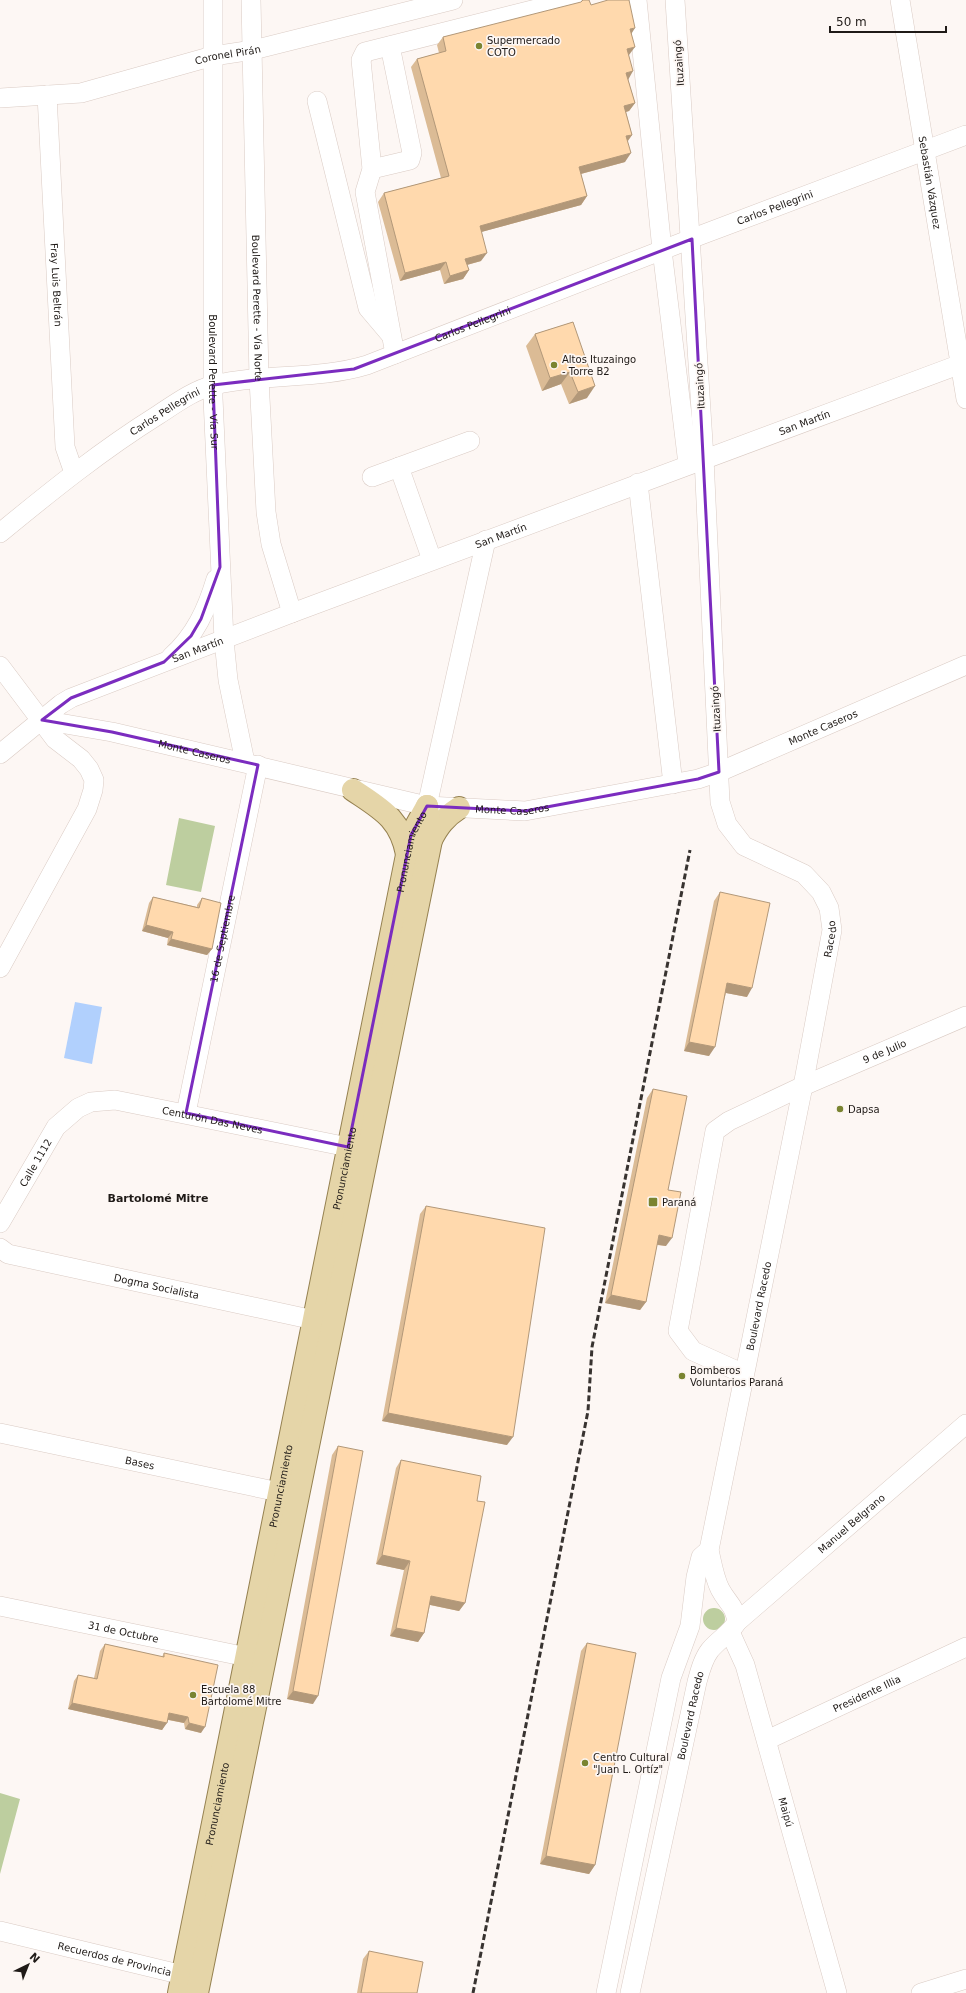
<svg xmlns="http://www.w3.org/2000/svg" width="966" height="1993" viewBox="0 0 966 1993" font-family="'DejaVu Sans',sans-serif">
  <rect width="100%" height="100%" fill="#fdf7f4"/>
  <!-- green -->
  <path fill="#bdce9f" d="M 179,818 L 215,826 L 201,892 L 166,885 Z
    M703 1619a11 11 0 1 1 22 0a11 11 0 1 1-22 0Z
    M 0,1793 L 20,1799 L 0,1874 Z"/>
  <!-- water -->
  <path fill="#b1d0fd" d="M 75,1002 L 102,1007 L 92,1064 L 64,1058 Z"/>
  <g fill="none" stroke-linecap="round" stroke-linejoin="round">
    <!-- minor casing -->
    <g stroke="#dacbc4" stroke-width="20">
      <g id="minor">
        <path id="s1" d="M 213,0 L 213,398 L 224,640 L 228,680 L 245,762"/>
        <path id="s2" d="M 251,0 L 259,379 L 266,512 L 271,544 L 292,613"/>
        <path d="M 637,0 L 662,250 L 688,464"/>
        <path id="s3" d="M 900,0 L 966,399"/>
        <path id="s4" d="M 47,95 L 65,447 L 74,473"/>
        <path id="s5" d="M 0,98 L 81,93 L 213,56 L 253,50 L 453,0"/>
        <path d="M 317,101 L 368,308 L 390,334"/>
        <path d="M 372,169 L 410,160 L 412,153 L 390,46"/>
        <path d="M 395,354 L 365,192 L 372,169 L 361,60 L 365,52 L 572,0"/>
        <path d="M 399,467 L 432,560"/>
        <path d="M 372,477 L 470,441"/>
        <path d="M 638,483 L 673,784"/>
        <path id="s6" d="M 0,533 C 51,491 102,450 158,415 C 175,404 194,390 214,385 C 264,373 318,380 367,365 L 701,235 L 966,135"/>
        <path d="M 171,657 C 195,636 207,609 216,579"/>
        <path d="M 0,666 L 55,739 L 81,759 L 89,769 L 94,780 L 93,790 L 87,809 L 0,968"/>
        <path id="s7" d="M 42,720 L 112,732 L 427,806 L 525,811 L 698,779 L 719,772 L 966,665"/>
        <path id="s8" d="M 0,754 L 61,704 L 71,698 L 292,613 L 966,362"/>
        <path d="M 427,806 L 486,540"/>
        <path id="s9" d="M 186,1113 L 258,765"/>
        <path id="s10" d="M 0,1223 L 56,1127 L 78,1108 L 91,1102 L 115,1100 L 348,1147"/>
        <path id="s11" d="M 0,1248 L 8,1254 L 314,1320"/>
        <path id="s12" d="M 744,1374 L 693,1351 L 678,1331 L 715,1131 L 729,1121 L 803,1086 L 966,1016"/>
        <path id="s13" d="M 0,1433 L 279,1492"/>
        <path id="s14" d="M 0,1606 L 247,1657"/>
        <path id="s15" d="M 737,1622 L 966,1424"/>
        <path id="s16" d="M 730,1632 L 745,1665 L 837,1993"/>
        <path id="s17" d="M 767,1740 L 966,1647"/>
        <path id="s18" d="M 0,1931 L 183,1975"/>
        <path d="M 606,1993 L 671,1678 L 690,1626 L 696,1577 L 701,1557 L 709,1550"/>
        <path id="s19" d="M 630,1993 L 697,1682 C 700,1671 703,1659 710,1650 C 719,1639 730,1634 737,1622 C 734,1604 728,1604 720,1589 C 714,1577 712,1563 709,1550 L 803,1086 L 832,930 L 829,908 L 821,892 L 804,874 L 744,846 L 727,824 L 720,802 L 704,458 L 675,0"/>
        <path d="M 921,1993 L 966,1979"/>
      </g>
    </g>
    <!-- major casing -->
    <g stroke="#958150" stroke-width="24">
      <g id="major">
        <path d="M 353,790 C 381,809 400,818 407,854"/>
        <path d="M 431,840 C 438,826 445,817 459,808"/>
        <path id="s20" d="M 179,1993 L 411,835 L 427,806"/>
        <path d="M 197,1993 L 431,840 L 427,806"/>
      </g>
    </g>
    <!-- minor -->
    <use href="#minor" stroke="#fff" stroke-width="19"/>
    <!-- major -->
    <use href="#major" stroke="#e5d5a8" stroke-width="22"/>
    <!-- rail -->
    <path stroke="#383330" stroke-width="3" stroke-dasharray="6 3" stroke-linecap="butt" d="M 473,1993 L 588,1411 L 592,1347 L 690,850"/>
  </g>
  <!-- wall -->
  <path fill="#dbbb95" d="M 591,5 L 632,33 L 629,55 L 628,79 L 635,103 L 629,111 L 626,112 L 632,135 L 628,141 L 625,162 L 581,174 L 587,196 L 581,205 L 481,232 L 481,261 L 467,265 L 469,270 L 463,279 L 444,284 L 440,270 L 400,281 L 378,202 L 384,193 L 441,178 L 411,67 L 417,59 L 439,53 L 437,45 L 443,37 Z
    M 573,322 L 587,398 L 569,404 L 561,384 L 542,391 L 526,346 L 535,334 Z
    M 720,892 L 747,997 L 726,993 L 709,1056 L 684,1051 L 714,901 Z
    M 153,897 L 197,907 L 197,905 L 202,898 L 212,949 L 207,955 L 167,945 L 168,938 L 142,931 L 149,903 Z
    M 653,1089 L 668,1190 L 666,1246 L 657,1245 L 646,1302 L 640,1310 L 605,1303 L 647,1098 Z
    M 426,1206 L 507,1445 L 382,1421 L 420,1214 Z
    M 338,1446 L 313,1704 L 287,1699 L 332,1455 Z
    M 401,1460 L 477,1501 L 465,1603 L 459,1611 L 430,1605 L 424,1633 L 418,1642 L 390,1636 L 404,1570 L 376,1564 L 396,1468 Z
    M 587,1643 L 595,1865 L 589,1874 L 540,1864 L 581,1651 Z
    M 105,1644 L 162,1657 L 164,1653 L 201,1733 L 185,1729 L 184,1723 L 168,1720 L 162,1730 L 68,1709 L 74,1681 L 78,1675 L 94,1678 L 100,1651 Z
    M 369,1951 L 417,1993 L 357,1993 L 363,1959 Z"/>
  <!-- shaded-wall -->
  <path fill="#b29879" d="M 635,28 L 630,36 L 630,29 Z
    M 635,47 L 629,55 L 621,57 L 627,49 Z
    M 633,71 L 628,80 L 626,73 Z
    M 635,103 L 629,111 L 618,114 L 624,106 Z
    M 632,135 L 626,143 L 626,136 Z
    M 631,153 L 625,162 L 573,176 L 579,167 Z
    M 587,196 L 581,205 L 474,234 L 480,226 Z
    M 487,253 L 481,261 L 459,267 L 465,259 Z
    M 446,262 L 440,270 L 400,281 L 405,273 Z
    M 469,270 L 463,279 L 444,284 L 450,276 Z
    M 570,372 L 561,384 L 542,391 L 550,378 Z
    M 595,386 L 587,398 L 569,404 L 578,392 Z
    M 146,925 L 173,932 L 168,938 L 142,931 Z
    M 171,939 L 212,949 L 207,955 L 167,945 Z
    M 727,983 L 752,988 L 747,997 L 721,992 Z
    M 689,1042 L 715,1047 L 709,1056 L 684,1051 Z
    M 659,1235 L 672,1238 L 666,1246 L 653,1244 Z
    M 611,1295 L 646,1302 L 640,1310 L 605,1303 Z
    M 388,1413 L 513,1437 L 507,1445 L 382,1421 Z
    M 382,1555 L 410,1561 L 404,1570 L 376,1564 Z
    M 431,1596 L 465,1603 L 459,1611 L 426,1604 Z
    M 396,1628 L 424,1633 L 418,1642 L 390,1636 Z
    M 293,1691 L 318,1696 L 313,1704 L 287,1699 Z
    M 72,1703 L 167,1723 L 162,1730 L 68,1709 Z
    M 169,1713 L 188,1717 L 184,1723 L 165,1719 Z
    M 189,1723 L 205,1727 L 201,1733 L 185,1729 Z
    M 546,1856 L 595,1865 L 589,1874 L 540,1864 Z"/>
  <!-- building -->
  <path fill="#ffd9ad" stroke="#b29879" d="M 583,0 L 589,0 L 591,5 L 608,0 L 629,0 L 635,28 L 630,29 L 635,47 L 627,49 L 633,71 L 626,73 L 635,103 L 624,106 L 632,135 L 626,136 L 631,153 L 579,167 L 587,196 L 480,226 L 487,253 L 465,259 L 469,270 L 450,276 L 446,262 L 405,273 L 384,193 L 449,176 L 417,59 L 446,51 L 443,37 L 581,2 Z
    M 573,322 L 595,386 L 578,392 L 570,372 L 550,378 L 535,334 Z
    M 720,892 L 770,903 L 752,988 L 727,983 L 715,1047 L 689,1042 Z
    M 153,897 L 199,908 L 202,898 L 221,903 L 212,949 L 171,939 L 173,932 L 146,925 Z
    M 653,1089 L 687,1096 L 668,1190 L 681,1192 L 672,1238 L 659,1235 L 646,1302 L 611,1295 Z
    M 426,1206 L 545,1228 L 513,1437 L 388,1413 Z
    M 338,1446 L 363,1451 L 318,1696 L 293,1691 Z
    M 401,1460 L 481,1476 L 477,1501 L 485,1502 L 465,1603 L 431,1596 L 424,1633 L 396,1628 L 410,1561 L 382,1555 Z
    M 587,1643 L 636,1653 L 595,1865 L 546,1856 Z
    M 105,1644 L 164,1657 L 164,1653 L 218,1665 L 205,1727 L 189,1723 L 188,1717 L 169,1713 L 167,1723 L 72,1703 L 78,1675 L 97,1679 Z
    M 369,1951 L 423,1962 L 417,1993 L 361,1993 Z"/>
  <!-- marked area -->
  <path fill="none" stroke="#7b2cbf" stroke-width="3" stroke-linejoin="round" d="M 692,239 L 719,772 L 698,779 L 525,811 L 427,806 L 411,835 L 348,1147 L 186,1113 L 258,765 L 112,732 L 42,720 L 71,698 L 164,662 L 191,636 L 201,619 L 220,567 L 213,385 L 354,369 Z"/>
  <!-- markers -->
  <g fill="#7a8431" stroke="#fdf7f4" stroke-width="1.5">
    <circle cx="479" cy="46" r="4"/>
    <circle cx="554" cy="365" r="4"/>
    <circle cx="840" cy="1109" r="4"/>
    <rect x="648" y="1197" width="10" height="10" rx="2"/>
    <circle cx="682" cy="1376" r="4"/>
    <circle cx="193" cy="1695" r="4"/>
    <circle cx="585" cy="1763" r="4"/>
  </g>
  <g text-anchor="middle" dominant-baseline="central" stroke-width="3.5" stroke-linejoin="round" paint-order="stroke">
    <!-- poi labels -->
    <g font-size="10" fill="#1f1a17" stroke="#fdf7f4" text-anchor="start">
      <text x="487" y="40">Supermercado<tspan x="487" dy="12">COTO</tspan></text>
      <text x="562" y="359">Altos Ituzaingo<tspan x="562" dy="12">- Torre B2</tspan></text>
      <text x="848" y="1109">Dapsa</text>
      <text x="662" y="1202">Paraná</text>
      <text x="690" y="1370">Bomberos<tspan x="690" dy="12">Voluntarios Paraná</tspan></text>
      <text x="201" y="1689">Escuela 88<tspan x="201" dy="12">Bartolomé Mitre</tspan></text>
      <text x="593" y="1757">Centro Cultural<tspan x="593" dy="12">"Juan L. Ortíz"</tspan></text>
    </g>
    <!-- street labels -->
    <g font-size="10" fill="#1f1a17" stroke="#fdf7f4">
      <text stroke="none"><textPath href="#s5" startOffset="233">Coronel Pirán</textPath></text>
      <text transform="translate(679 63) rotate(-94)">Ituzaingó</text>
      <text stroke="none"><textPath href="#s3" startOffset="185">Sebastián Vázquez</textPath></text>
      <text stroke="none"><textPath href="#s6" startOffset="853">Carlos Pellegrini</textPath></text>
      <text stroke="none"><textPath href="#s4" startOffset="190">Fray Luis Beltrán</textPath></text>
      <text stroke="none"><textPath href="#s2" startOffset="308">Boulevard Perette - Vía Norte</textPath></text>
      <text stroke="none"><textPath href="#s6" startOffset="529">Carlos Pellegrini</textPath></text>
      <text stroke="none"><textPath href="#s1" startOffset="382">Boulevard Perette - Vía Sur</textPath></text>
      <text transform="translate(700 386) rotate(-93)">Ituzaingó</text>
      <text stroke="none"><textPath href="#s6" startOffset="205">Carlos Pellegrini</textPath></text>
      <text stroke="none"><textPath href="#s8" startOffset="874">San Martín</textPath></text>
      <text stroke="none"><textPath href="#s8" startOffset="550">San Martín</textPath></text>
      <text stroke="none"><textPath href="#s8" startOffset="226">San Martín</textPath></text>
      <text transform="translate(716 709) rotate(-93)">Ituzaingó</text>
      <text stroke="none"><textPath href="#s7" startOffset="804">Monte Caseros</textPath></text>
      <text stroke="none"><textPath href="#s7" startOffset="156">Monte Caseros</textPath></text>
      <text stroke="none"><textPath href="#s7" startOffset="480">Monte Caseros</textPath></text>
      <text stroke="none"><textPath href="#s20" startOffset="1165">Pronunciamiento</textPath></text>
      <text stroke="none"><textPath href="#s9" startOffset="178">16 de Septiembre</textPath></text>
      <text stroke="none"><textPath href="#s19" startOffset="1093">Racedo</textPath></text>
      <text stroke="none"><textPath href="#s12" startOffset="472">9 de Julio</textPath></text>
      <text stroke="none"><textPath href="#s10" startOffset="278">Centurón Das Neves</textPath></text>
      <text stroke="none"><textPath href="#s10" startOffset="70">Calle 1112</textPath></text>
      <text stroke="none"><textPath href="#s20" startOffset="841">Pronunciamiento</textPath></text>
      <text stroke="none"><textPath href="#s11" startOffset="162">Dogma Socialista</textPath></text>
      <text stroke="none"><textPath href="#s19" startOffset="719">Boulevard Racedo</textPath></text>
      <text stroke="none"><textPath href="#s13" startOffset="143">Bases</textPath></text>
      <text stroke="none"><textPath href="#s20" startOffset="517">Pronunciamiento</textPath></text>
      <text stroke="none"><textPath href="#s15" startOffset="151">Manuel Belgrano</textPath></text>
      <text stroke="none"><textPath href="#s14" startOffset="126">31 de Octubre</textPath></text>
      <text stroke="none"><textPath href="#s17" startOffset="110">Presidente Illia</textPath></text>
      <text stroke="none"><textPath href="#s19" startOffset="284">Boulevard Racedo</textPath></text>
      <text stroke="none"><textPath href="#s20" startOffset="193">Pronunciamiento</textPath></text>
      <text stroke="none"><textPath href="#s16" startOffset="189">Maipú</textPath></text>
      <text stroke="none"><textPath href="#s18" startOffset="118">Recuerdos de Provincia</textPath></text>
    </g>
    <!-- neighbourhood labels -->
    <g font-size="11" font-weight="bold" fill="#1f1a17" stroke="#fdf7f4">
      <text x="158" y="1198">Bartolomé Mitre</text>
    </g>
  </g>
  <!-- north arrow -->
  <g transform="translate(28 1965) rotate(43)" stroke="#fdf7f4" stroke-width="3" paint-order="stroke">
  <path d="M0-3L7 15L0 10L-7 15Z" fill="#1f1a17"/>
  <text y="-6" font-size="11" font-weight="bold" text-anchor="middle" fill="#1f1a17">N</text>
  </g>
  <!-- scale -->
  <path d="M830 26v6h116v-6" fill="none" stroke="#1f1a17" stroke-width="2"/>
  <text x="836" y="26" font-size="12" fill="#1f1a17" stroke="#fdf7f4" stroke-width="3" paint-order="stroke">50 m</text>
</svg>
